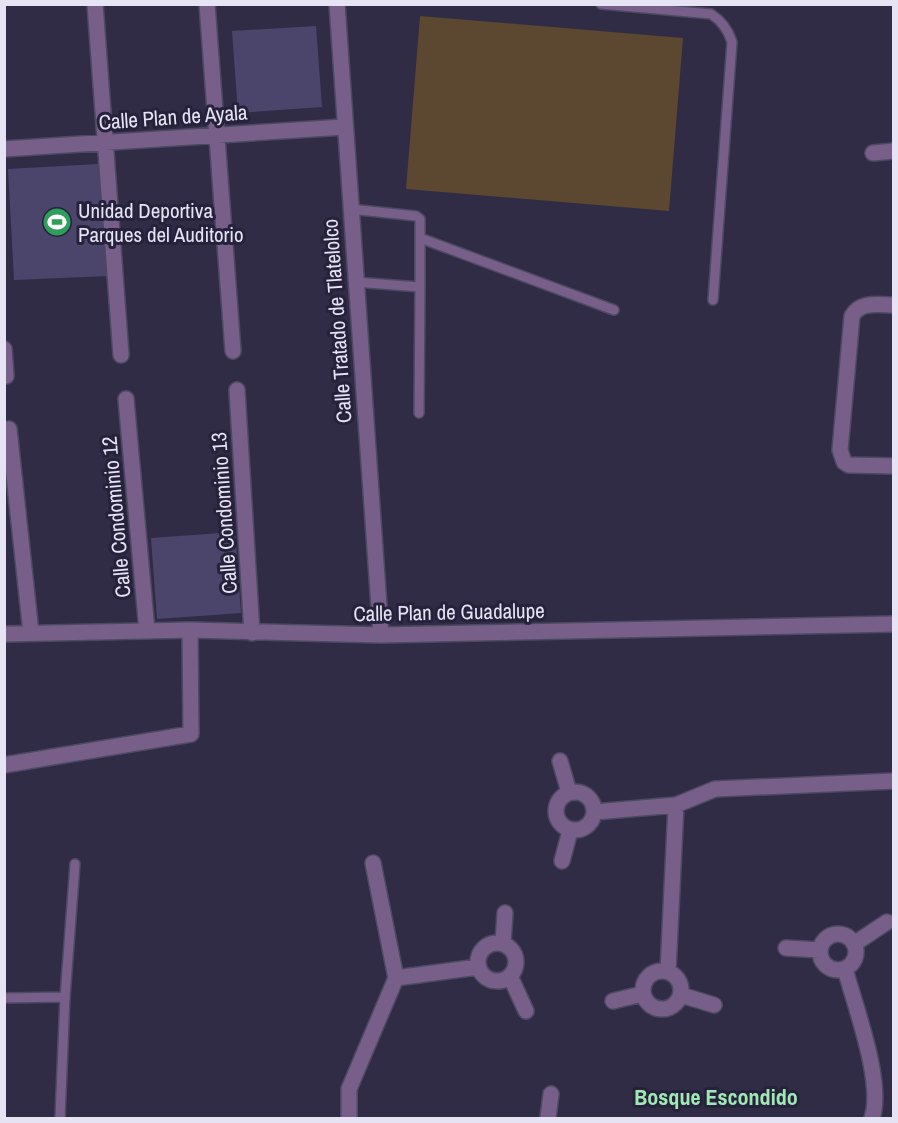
<svg xmlns="http://www.w3.org/2000/svg" width="898" height="1123" viewBox="0 0 898 1123" font-family="'Archivo Narrow',sans-serif">
  <rect width="100%" height="100%" fill="#302c46"/>
  <!-- green -->
  <path fill="#4b456c" d="M 316,26 L 322,107 L 238,113 L 232,31 Z
    M 98,164 L 108,276 L 14,280 L 8,169 Z
    M 235,532 L 241,613 L 157,619 L 151,538 Z"/>
  <!-- building -->
  <path fill="#5c4730" d="M 420,16 L 683,38 L 669,211 L 406,189 Z"/>
  <g fill="none" stroke-linecap="round" stroke-linejoin="round">
    <!-- lane casing -->
    <g stroke="#4d4962" stroke-width="12">
      <path id="lane" d="M 601,4 L 711,14 C 722,21 728,29 732,42 L 713,300
        M 350,209 L 416,216 L 420,219 L 420,287
        M 420,238 L 614,310
        M 355,282 L 420,287 L 419,413
        M 65,997 L 75,864
        M 4,998 L 65,997 L 60,1118"/>
    </g>
    <!-- street casing -->
    <g stroke="#4d4962" stroke-width="18">
      <path id="street" d="M 95,4 L 121,355
        M 207,4 L 233,351
        M 337,4 L 381,635
        M 4,149 L 344,127
        M 873,153 L 894,151
        M 894,305 C 878,305 860,301 852,316 L 840,450 L 844,462 L 849,465 L 894,466
        M 4,349 L 6,376
        M 237,390 L 252,633
        M 126,399 L 147,631
        M 9,429 L 31,633
        M 4,634 L 190,630 L 381,635 L 894,624
        M 560,761 L 569,792
        M 4,765 L 191,734 L 190,630
        M556 811a19 19 0 1 1 38 0a19 19 0 1 1-38 0Z
        M 595,812 L 676,805 L 715,789 L 894,781
        M 562,861 L 570,831
        M 373,863 L 396,978
        M820 952a18 18 0 1 1 36 0a18 18 0 1 1-36 0Z
        M478 962a19 19 0 1 1 38 0a19 19 0 1 1-38 0Z
        M 503,943 L 505,913
        M 854,944 L 887,922
        M 786,948 L 820,950
        M 845,969 C 855,1006 884,1083 872,1118
        M643 990a19 19 0 1 1 38 0a19 19 0 1 1-38 0Z
        M 668,971 L 676,805
        M 510,976 L 526,1011
        M 396,978 L 478,967
        M 681,995 L 714,1005
        M 613,1001 L 642,994
        M 349,1118 L 349,1089 L 396,978
        M 548,1118 L 551,1094"/>
    </g>
    <!-- lane -->
    <use href="#lane" stroke="#775f89" stroke-width="9"/>
    <!-- street -->
    <use href="#street" stroke="#775f89" stroke-width="15"/>
  </g>
  <!-- icons -->
  <defs>
    <g id="stadium-disc" transform="scale(1.5)"><circle r="9.5" fill="#2e9e5b" stroke="#26223b"/><path d="M0-5a6.5 5 0 1 0 0 10a6.5 5 0 1 0 0-10ZM-3.5-1.8h7v3.6h-7Z" fill="#fff"/></g>
  </defs>
  <g fill-rule="evenodd">
    <use href="#stadium-disc" x="57" y="222"/>
  </g>
  <g text-anchor="middle" dominant-baseline="central" stroke-width="6" stroke-linejoin="round" paint-order="stroke">
    <!-- street labels -->
    <g font-size="21" fill="#e5e3f4" stroke="#26223b">
      <text transform="translate(173 117) rotate(-4)">Calle Plan de Ayala</text>
      <text transform="translate(337 321) rotate(-94)">Calle Tratado de Tlatelolco</text>
      <text transform="translate(224 513) rotate(-94)">Calle Condominio 13</text>
      <text transform="translate(116 517) rotate(-95)">Calle Condominio 12</text>
      <text transform="translate(449 612) rotate(-1)">Calle Plan de Guadalupe</text>
    </g>
    <!-- poi labels -->
    <g font-size="21" fill="#e5e3f4" stroke="#26223b" text-anchor="start">
      <text x="78" y="210">Unidad Deportiva<tspan x="78" dy="24">Parques del Auditorio</tspan></text>
    </g>
    <!-- neighbourhood labels -->
    <g font-size="22" font-weight="bold" fill="#a1e8b5" stroke="#26223b">
      <text x="716" y="1097">Bosque Escondido</text>
    </g>
  </g>
  <!-- border -->
  <rect width="898" height="1123" fill="none" stroke="#e5e3f4" stroke-width="12"/>
</svg>
